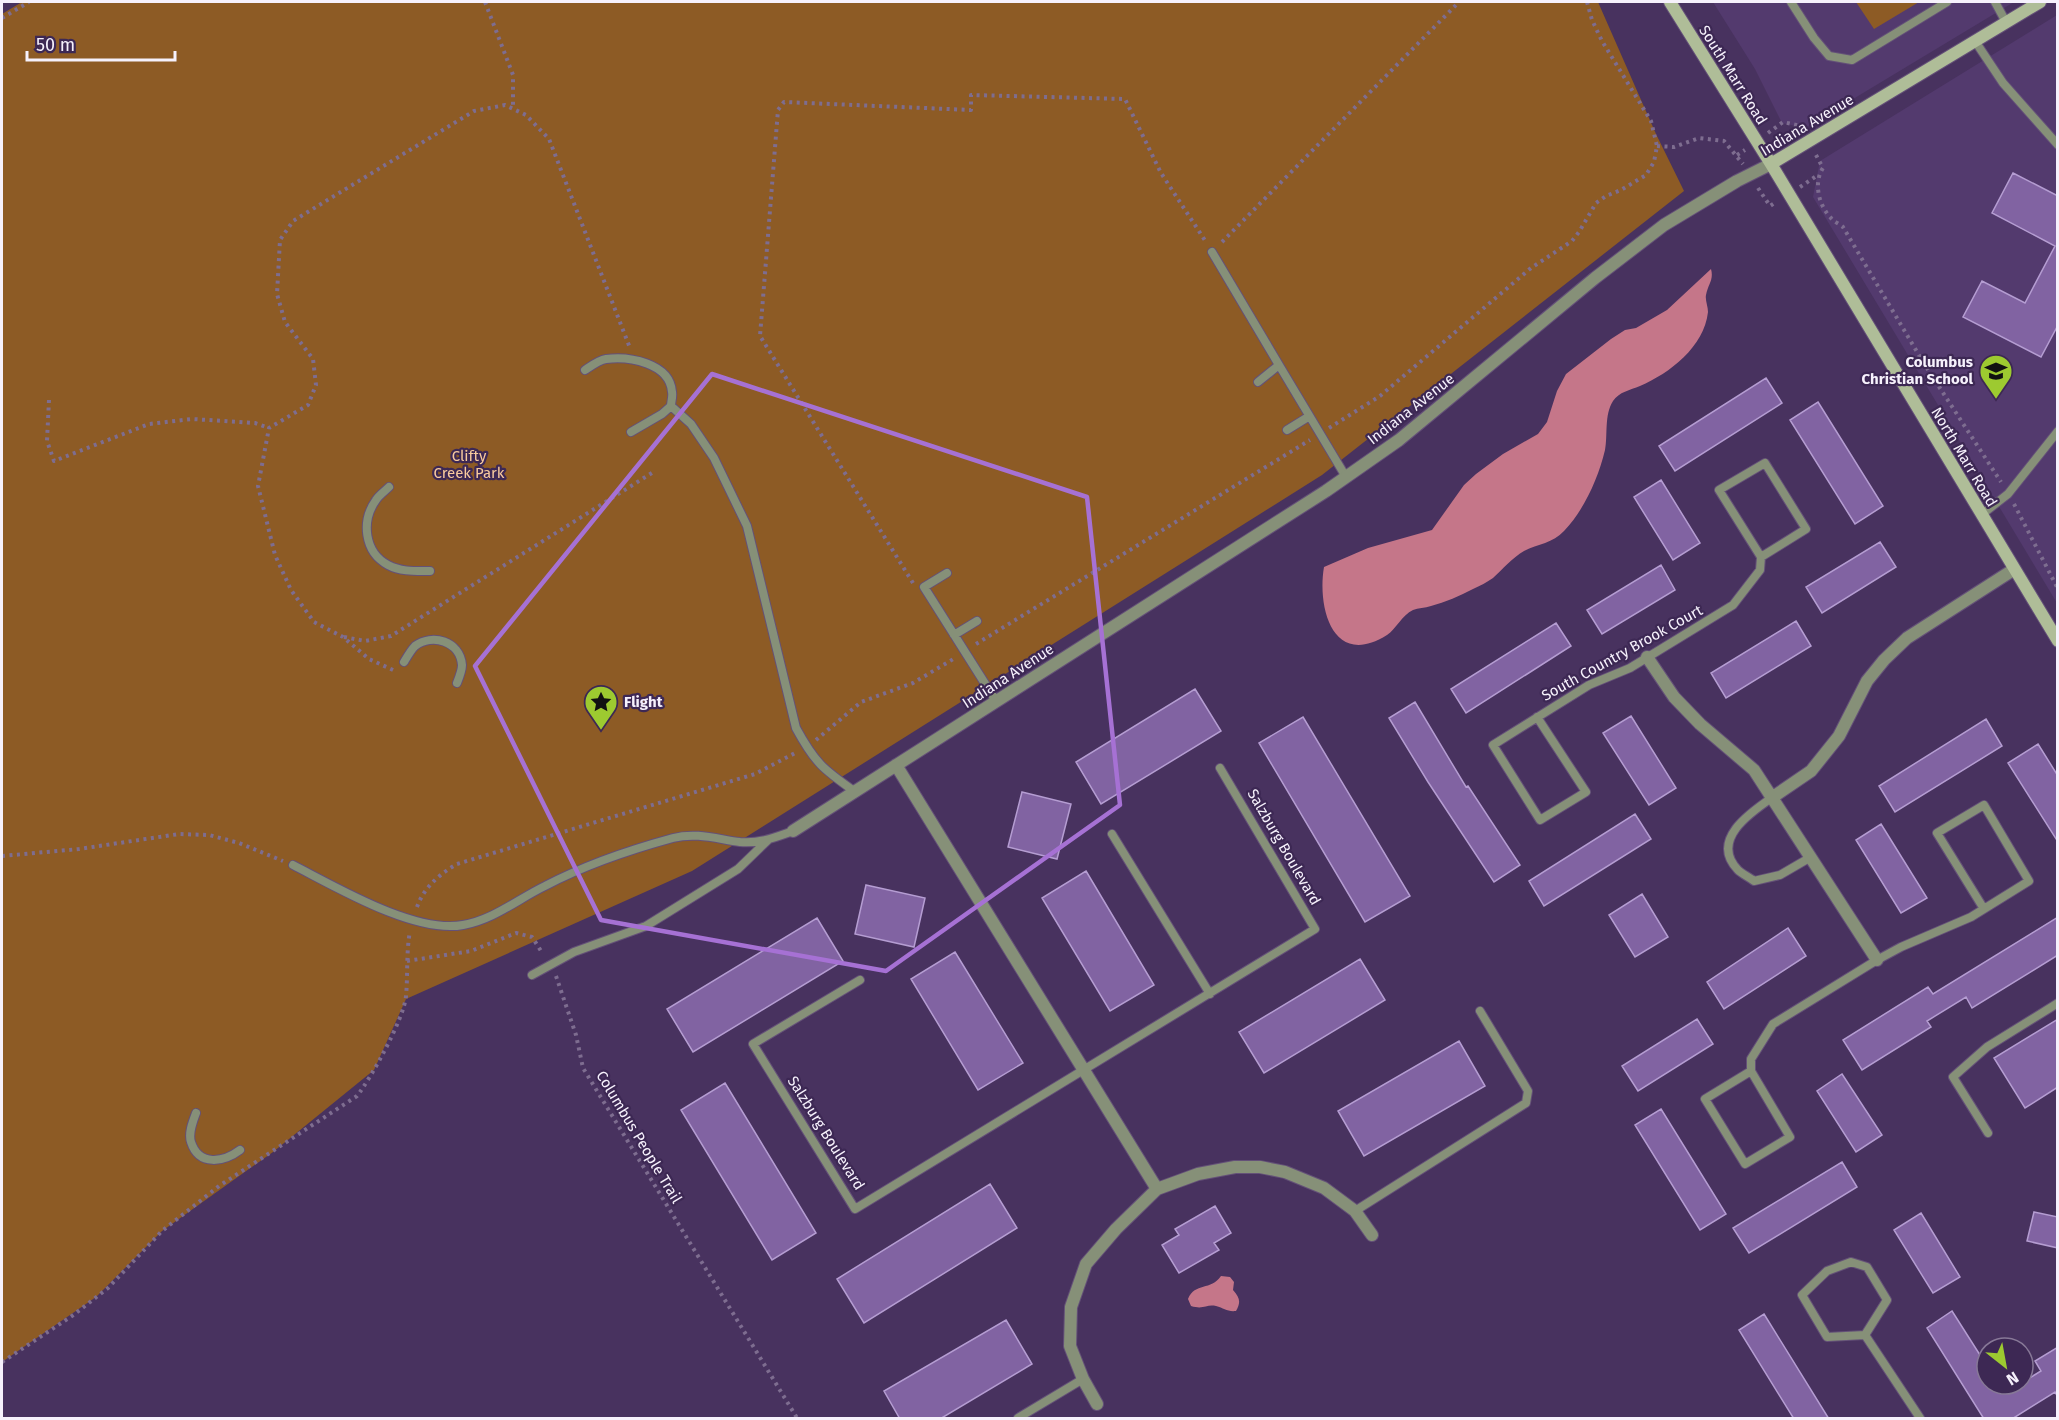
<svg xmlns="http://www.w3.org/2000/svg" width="2059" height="1420" viewBox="0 0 2059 1420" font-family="'Fira Sans',sans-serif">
  <rect width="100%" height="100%" fill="#48325f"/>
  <!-- built -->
  <path fill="#533a6e" d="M 1713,2 L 2014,2 L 1805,128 L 1782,123 L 1755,69 Z
    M 2057,15 L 2057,603 L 1813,197 L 1820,161 Z"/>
  <!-- green -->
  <path fill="#8d5b25" d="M 22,2 L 1598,2 L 1656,134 L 1684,191 L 1322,475 L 692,871 L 406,999 L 374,1070 L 273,1152 L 162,1231 L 96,1297 L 2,1362 L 2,14 Z
    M 1856,2 L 1919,2 L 1874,29 Z"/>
  <!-- water -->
  <path fill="#c57689" d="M 1711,269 C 1714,280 1708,284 1706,295 C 1705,300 1708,306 1708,312 C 1704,347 1670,373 1640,386 C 1630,390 1619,392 1613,401 C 1604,415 1608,435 1605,450 C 1598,479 1584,510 1564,531 C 1553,543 1538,544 1524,551 C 1512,558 1503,569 1493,578 C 1487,582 1480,586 1473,589 C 1460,596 1445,602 1431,606 C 1425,608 1418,608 1413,610 C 1402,615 1396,629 1387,635 C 1333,669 1317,608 1324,567 L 1368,548 L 1432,530 L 1464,485 L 1476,474 L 1503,454 L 1538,434 L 1547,422 L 1557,391 L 1566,374 L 1611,339 L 1625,330 L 1636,328 L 1667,310 Z
    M 1221,1276 L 1230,1277 L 1234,1282 L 1233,1290 C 1240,1298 1241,1302 1236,1311 C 1227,1312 1224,1308 1216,1306 C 1206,1304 1204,1310 1191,1306 L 1188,1299 C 1195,1282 1211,1291 1221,1276 Z"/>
  <!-- building -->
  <path fill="#8163a2" stroke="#b59dd2" stroke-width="1.5" d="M 2013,173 L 2058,196 L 2058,325 L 2041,357 L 1963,317 L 1982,281 L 2025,303 L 2055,246 L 1992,213 Z
    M 1766,378 L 1782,403 L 1675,471 L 1659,446 Z
    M 1818,402 L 1883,506 L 1855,524 L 1790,420 Z
    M 1661,480 L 1700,543 L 1673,560 L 1634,497 Z
    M 1880,542 L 1896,567 L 1822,613 L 1806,587 Z
    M 1661,565 L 1675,590 L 1602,634 L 1587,610 Z
    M 1796,621 L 1811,646 L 1726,698 L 1711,673 Z
    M 1556,623 L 1571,646 L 1466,713 L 1451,689 Z
    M 1195,689 L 1221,731 L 1101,804 L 1076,762 Z
    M 1415,702 L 1466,787 L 1468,786 L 1520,865 L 1494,882 L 1428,782 L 1389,718 Z
    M 1631,716 L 1676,788 L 1649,805 L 1603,733 Z
    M 1303,717 L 1410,896 L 1365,922 L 1259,743 Z
    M 1986,719 L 2002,746 L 1895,812 L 1879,786 Z
    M 2038,744 L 2058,776 L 2058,842 L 2008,763 Z
    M 1022,792 L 1071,804 L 1057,859 L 1008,847 Z
    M 1635,814 L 1651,839 L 1544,906 L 1529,881 Z
    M 1881,824 L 1927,898 L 1901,913 L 1856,840 Z
    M 1086,871 L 1154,985 L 1110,1011 L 1042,898 Z
    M 866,885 L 925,898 L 914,947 L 855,934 Z
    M 1642,894 L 1668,937 L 1635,957 L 1609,915 Z
    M 2058,917 L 2058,955 L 1972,1008 L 1966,997 L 1927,1021 L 1931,1027 L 1862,1070 L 1843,1040 L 1928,987 L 1933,994 Z
    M 817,918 L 843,961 L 693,1052 L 667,1009 Z
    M 1788,928 L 1806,956 L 1724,1009 L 1707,982 Z
    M 955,952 L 1023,1063 L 978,1090 L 911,979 Z
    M 1360,959 L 1385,1000 L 1264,1073 L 1239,1032 Z
    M 1697,1019 L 1713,1044 L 1638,1091 L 1622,1066 Z
    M 2058,1019 L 2058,1087 L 2025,1108 L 1994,1058 Z
    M 1459,1041 L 1485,1086 L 1364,1156 L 1338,1111 Z
    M 1842,1074 L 1882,1135 L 1856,1152 L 1817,1091 Z
    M 725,1083 L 816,1233 L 772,1260 L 681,1110 Z
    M 1661,1109 L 1726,1214 L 1700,1230 L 1635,1125 Z
    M 1842,1162 L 1857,1187 L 1749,1253 L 1733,1228 Z
    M 990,1184 L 1017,1228 L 864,1323 L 837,1279 Z
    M 1215,1206 L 1231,1233 L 1214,1243 L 1219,1250 L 1179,1273 L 1162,1245 L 1179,1235 L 1175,1229 Z
    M 2034,1212 L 2058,1217 L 2058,1248 L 2027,1241 Z
    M 1921,1213 L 1960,1277 L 1933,1293 L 1894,1230 Z
    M 1952,1311 L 1987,1366 L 1987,1384 L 1998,1384 L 2004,1393 L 2019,1384 L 2023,1384 L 2023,1382 L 2041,1371 L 2035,1361 L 2058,1347 L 2058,1397 L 2055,1392 L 2012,1419 L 1984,1419 L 1927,1328 Z
    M 1764,1314 L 1829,1419 L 1794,1419 L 1739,1330 Z
    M 1006,1320 L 1032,1364 L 940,1419 L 900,1419 L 884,1391 Z"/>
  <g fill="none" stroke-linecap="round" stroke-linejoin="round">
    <!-- lane casing -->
    <g stroke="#645178" stroke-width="10">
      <path id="lane" d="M 1791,2 L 1814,38 L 1829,56 L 1852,60 L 1947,2
        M 1995,2 L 2006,22
        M 1975,41 L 2003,83 L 2058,145
        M 1212,252 L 1279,365
        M 585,370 C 591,366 599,360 606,359 C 629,356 670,363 672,392 C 673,396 671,402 671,406 L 662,414 L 631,432
        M 1258,382 L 1279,365 L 1346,477
        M 671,406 L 691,424 L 714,458 L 747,526 L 796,728 C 815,763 823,769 854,791
        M 1287,430 L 1308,417
        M 389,487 C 385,491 379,495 376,500 C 361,521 364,552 388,565 C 401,572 416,571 430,571
        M 1981,515 L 2008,494 L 2058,431
        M 947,573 L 924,587 L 996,701
        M 954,635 L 977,621
        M 404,662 C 407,657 411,650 415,646 C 432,633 460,641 462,665 C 462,670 459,678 457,683
        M 1537,717 L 1586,792 L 1540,820 L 1493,745 L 1589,685 L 1630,668 L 1733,605 L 1760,570 L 1761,557 L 1806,529 L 1765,463 L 1719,490 L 1761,557
        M 1773,797 C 1751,812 1709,840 1738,870 C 1742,874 1749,877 1754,881 L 1780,875 L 1811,857
        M 1112,834 L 1210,994
        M 293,865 C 336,887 415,934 463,925 C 493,920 518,899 545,886 C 585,865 629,850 673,838 C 696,832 717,839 740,842 C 759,844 776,837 793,831
        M 532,975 L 574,952 L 646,926 L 738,869 L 768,840
        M 860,980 L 753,1044 L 855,1209 L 1315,929 L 1220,768
        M 1751,1071 L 1705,1099 L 1745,1164 L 1790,1137 L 1751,1071 L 1751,1059 L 1773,1024 L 1877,960 L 1901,947 L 1971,917 L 2029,881 L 1984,805 L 1937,833 L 1984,909
        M 196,1113 C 193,1121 188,1133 191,1142 C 199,1167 224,1162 240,1150
        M 1988,1133 L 1953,1077 L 1987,1047 L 2058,1003
        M 1355,1211 L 1526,1103 L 1528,1091 L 1480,1011
        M 1851,1262 L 1867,1267 L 1887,1300 L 1865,1335 L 1827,1337 L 1802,1295 L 1827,1271 Z
        M 1865,1335 L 1920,1418
        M 1018,1418 L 1083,1379"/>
    </g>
    <!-- street casing -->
    <g stroke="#645178" stroke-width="14">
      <path id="street" d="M 1647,657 L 1674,697 L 1700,724 L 1754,770 L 1877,960
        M 896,765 L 1157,1189
        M 1773,797 L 1811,771 L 1839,736 L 1867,681 L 1884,660 L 1907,638 L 2013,570
        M 793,831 L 1326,491 L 1399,440 L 1595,278 L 1664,225 L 1737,181 L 1771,164
        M 1097,1404 L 1083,1379 L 1070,1346 L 1071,1307 L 1086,1264 L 1116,1229 L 1157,1189 L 1198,1174 L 1235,1167 L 1260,1167 L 1285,1172 L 1324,1188 L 1355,1211 L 1372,1235"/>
    </g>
    <!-- secondary casing -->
    <g stroke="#645178" stroke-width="14">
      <path id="secondary" d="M 1670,2 L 1771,164 L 2058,641
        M 1771,164 L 2040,2"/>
    </g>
    <!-- path -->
    <path stroke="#7e6d90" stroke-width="4" stroke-dasharray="3 4.5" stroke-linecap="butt" d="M 485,2 L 513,75 L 513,109
      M 2,18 L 29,2
      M 1768,133 L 1783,122 L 1801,126 L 1803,129
      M 1657,146 L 1674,147 L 1699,138 L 1724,141 L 1743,164
      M 1737,155 L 1745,150
      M 1816,155 L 1823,168 C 1813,183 1819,206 1831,218 C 1834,222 1840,224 1843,227 L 1923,362 L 2001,482
      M 1800,187 L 1818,175
      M 1758,188 L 1770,206 L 1776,202
      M 1222,242 L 1459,2
      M 49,400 L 47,441 L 54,461 L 149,424 L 192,419 L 255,423 L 269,428
      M 1329,428 L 1380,396 L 1531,268 L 1572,241 L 1579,232 L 1596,203 L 1606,196 L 1621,190 L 1646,175 L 1654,162 L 1657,146 L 1651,121 L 1602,41 L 1592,20 L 1587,2
      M 2014,504 L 2058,589
      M 913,583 L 760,336 L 778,110 L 784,102 L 971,110 L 971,95 L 1125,99 L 1161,173 L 1206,242
      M 344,637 L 365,641 L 391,636 L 655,471
      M 976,644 L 1310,440
      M 393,670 L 369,659 L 343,637 L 314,622 L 291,590 L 275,555 L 258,486 L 269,428 L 308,405 L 316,385 L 313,359 L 285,322 L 277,294 L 280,240 L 293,221 L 474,111 L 505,105 L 526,115 L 549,139 L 630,348
      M 816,740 L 861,702 L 913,683 L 955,658
      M 2,856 L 79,849 L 179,834 L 209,835 L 239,843 L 283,861
      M 417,907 C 424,887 440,874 457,864 L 755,774 L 797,752
      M 407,961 L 471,951 L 516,933 L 532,937 L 543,954
      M 556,976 L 576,1035 L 583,1068 L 797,1418
      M 2,1362 L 72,1316 L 108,1288 L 162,1231 L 219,1186 L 357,1096 C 371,1078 404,1019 406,996 C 408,975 406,953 410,931"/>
    <!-- lane -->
    <use href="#lane" stroke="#869078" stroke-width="8"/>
    <!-- street -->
    <use href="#street" stroke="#869078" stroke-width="12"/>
    <!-- secondary -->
    <use href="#secondary" stroke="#afbd98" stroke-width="12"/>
  </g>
  <!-- marked area -->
  <path fill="none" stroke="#a671d4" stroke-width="4.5" stroke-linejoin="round" d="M 712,374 L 1087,497 L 1120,805 L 886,971 L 601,920 L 475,666 Z"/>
  <!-- icons -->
  <defs>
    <g id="school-pin" transform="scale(1.725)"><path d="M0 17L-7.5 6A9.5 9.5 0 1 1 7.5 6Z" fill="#9dca30" stroke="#3d2854"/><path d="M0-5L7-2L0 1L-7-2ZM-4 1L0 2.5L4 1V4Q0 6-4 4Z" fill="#111"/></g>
    <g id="sight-pin" transform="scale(1.725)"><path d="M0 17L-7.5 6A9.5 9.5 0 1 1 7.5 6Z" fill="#9dca30" stroke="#3d2854"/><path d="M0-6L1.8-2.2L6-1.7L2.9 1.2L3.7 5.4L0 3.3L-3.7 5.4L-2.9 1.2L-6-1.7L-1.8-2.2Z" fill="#111"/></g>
  </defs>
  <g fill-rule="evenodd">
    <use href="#school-pin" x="1996" y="371"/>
    <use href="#sight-pin" x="601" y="702"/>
  </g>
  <g text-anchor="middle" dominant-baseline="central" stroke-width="4.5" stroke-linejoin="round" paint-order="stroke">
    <!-- street labels -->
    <g font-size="15" fill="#f6f1fc" stroke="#3d2854">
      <text transform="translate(1733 75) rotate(58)">South Marr Road</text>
      <text transform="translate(1807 125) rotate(-31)">Indiana Avenue</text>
      <text transform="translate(1411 409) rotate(-38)">Indiana Avenue</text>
      <text transform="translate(1964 457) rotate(59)">North Marr Road</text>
      <text transform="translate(1622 653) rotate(-29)">South Country Brook Court</text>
      <text transform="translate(1008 676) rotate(-33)">Indiana Avenue</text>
      <text transform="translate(1284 847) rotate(60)">Salzburg Boulevard</text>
      <text transform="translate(826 1133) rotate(58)">Salzburg Boulevard</text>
      <text transform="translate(639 1137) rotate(59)">Columbus People Trail</text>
    </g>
    <!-- poi labels -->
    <g font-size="15" font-weight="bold" fill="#f6f1fc" stroke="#3d2854" text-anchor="end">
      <text x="1973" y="362">Columbus<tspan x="1973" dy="17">Christian School</tspan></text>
      <text x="624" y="702" text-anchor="start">Flight</text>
    </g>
    <!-- park labels -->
    <g font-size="15" fill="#f9cb9e" stroke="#3d2854">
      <text x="469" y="456">Clifty<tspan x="469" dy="17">Creek Park</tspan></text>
    </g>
  </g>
  <!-- border -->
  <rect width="2059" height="1420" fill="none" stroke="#f6f1fc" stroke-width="6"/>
  <!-- north arrow -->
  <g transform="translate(2005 1366) rotate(149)"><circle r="28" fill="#3d2854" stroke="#877897" stroke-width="1.5"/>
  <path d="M0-4.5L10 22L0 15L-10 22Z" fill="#9dca30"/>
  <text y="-9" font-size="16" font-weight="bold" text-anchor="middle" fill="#f6f1fc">N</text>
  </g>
  <!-- scale -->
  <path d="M27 51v9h148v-9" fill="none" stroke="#f6f1fc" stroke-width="3"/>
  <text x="36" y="51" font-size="18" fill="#f6f1fc" stroke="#3d2854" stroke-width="4.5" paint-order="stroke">50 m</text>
</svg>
